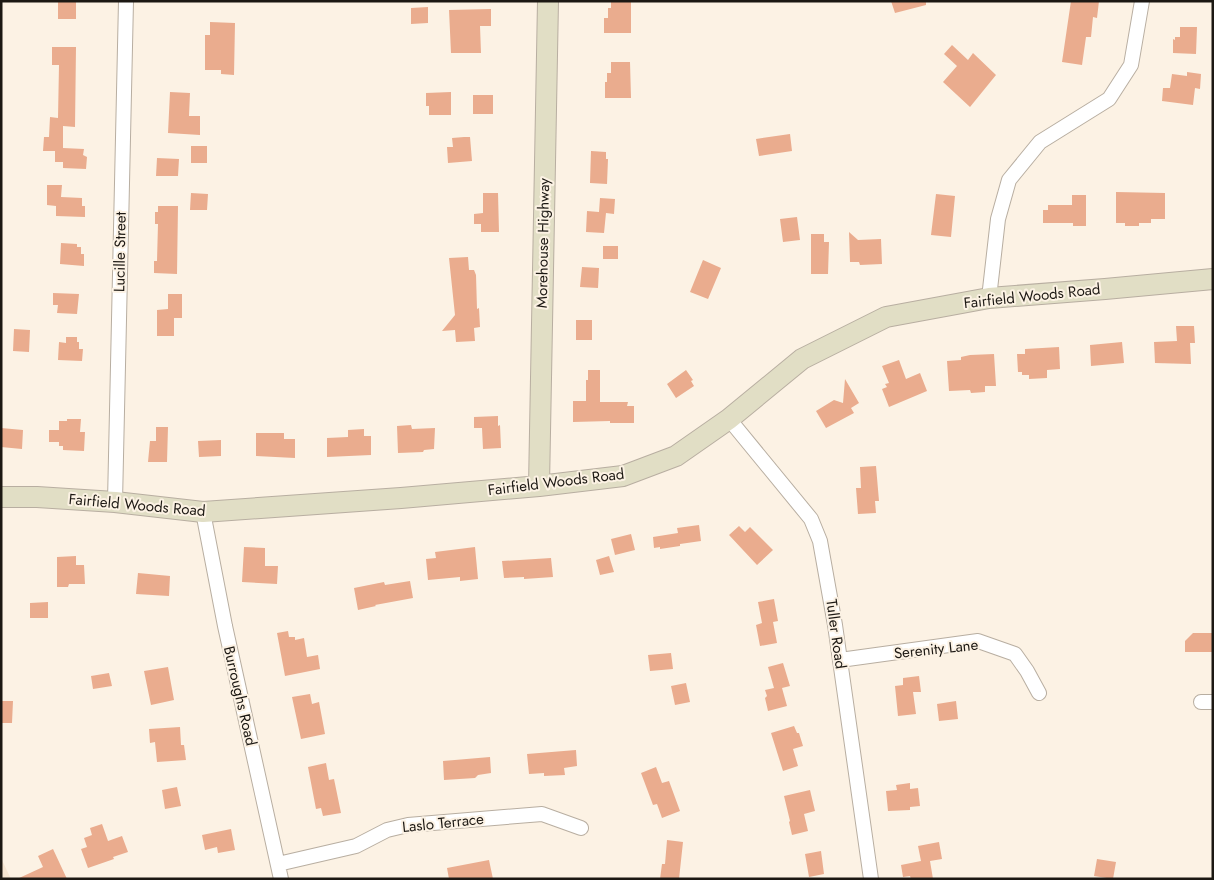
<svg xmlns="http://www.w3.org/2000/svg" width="1214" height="880" viewBox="0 0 1214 880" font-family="Jost,sans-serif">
  <rect width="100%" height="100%" fill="#fcf2e4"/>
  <!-- built -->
  <path fill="#f6e6d2" d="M 1,858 L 11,879 L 1,879 Z"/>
  <!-- building -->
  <path fill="#eaac8e" d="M 58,1 L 76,1 L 76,19 L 58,19 Z
    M 611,1 L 631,1 L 631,33 L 604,33 L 604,18 L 608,18 L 608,8 L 611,8 Z
    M 891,1 L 926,1 L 926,5 L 895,13 Z
    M 1071,1 L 1099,1 L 1097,18 L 1093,17 L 1091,37 L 1086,37 L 1082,65 L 1062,62 Z
    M 428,7 L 428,23 L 411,24 L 411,8 Z
    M 491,9 L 491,26 L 480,26 L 481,53 L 451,53 L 449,10 Z
    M 210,22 L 235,23 L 234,75 L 221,74 L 221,70 L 205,70 L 205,35 L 210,35 Z
    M 1180,27 L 1197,27 L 1196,54 L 1173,53 L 1173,39 L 1175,40 L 1175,37 L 1180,37 Z
    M 952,45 L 968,60 L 973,53 L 996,75 L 970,107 L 943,82 L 957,66 L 944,54 Z
    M 52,47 L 76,47 L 75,127 L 63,126 L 63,148 L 84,149 L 83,155 L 87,157 L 86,169 L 63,168 L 63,162 L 55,162 L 55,151 L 43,151 L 44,137 L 49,137 L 50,117 L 58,118 L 59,65 L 52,65 Z
    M 611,62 L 630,62 L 631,98 L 605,98 L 605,82 L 607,82 L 607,73 L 611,73 Z
    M 1187,72 L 1201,74 L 1200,89 L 1195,88 L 1193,105 L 1162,101 L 1163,88 L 1170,88 L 1172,74 L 1187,76 Z
    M 170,92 L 190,93 L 189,116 L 200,116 L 200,135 L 168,133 Z
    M 451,92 L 451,115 L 429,115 L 429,106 L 426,106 L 426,93 Z
    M 473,95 L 493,95 L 493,114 L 473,114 Z
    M 790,134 L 792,151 L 759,156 L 756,139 Z
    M 464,137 L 470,137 L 472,161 L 448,163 L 447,147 L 453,147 L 452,138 Z
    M 191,146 L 207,146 L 207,163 L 191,163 Z
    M 591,151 L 606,152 L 606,159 L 608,159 L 607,184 L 590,183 Z
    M 157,158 L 179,159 L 178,176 L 156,176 Z
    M 47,185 L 62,185 L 61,197 L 82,198 L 82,206 L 85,206 L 85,217 L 56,216 L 56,206 L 47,205 Z
    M 1116,192 L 1165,193 L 1165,219 L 1151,219 L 1151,223 L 1139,223 L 1139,226 L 1125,226 L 1125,223 L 1116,223 Z
    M 191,193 L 208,194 L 207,210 L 190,210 Z
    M 483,193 L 498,193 L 499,232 L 481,232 L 481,224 L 474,224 L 474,214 L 483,213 Z
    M 936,194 L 955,196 L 951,237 L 931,235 Z
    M 1072,195 L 1086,195 L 1086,226 L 1073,226 L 1073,223 L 1043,223 L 1043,210 L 1048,210 L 1048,205 L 1072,205 Z
    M 600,198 L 615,199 L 614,214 L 606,213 L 604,233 L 586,232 L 587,211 L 599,212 Z
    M 158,206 L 178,206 L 177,274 L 154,273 L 154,261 L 157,261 L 158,224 L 155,224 L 155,212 L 158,212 Z
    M 797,217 L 800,240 L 783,242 L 780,219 Z
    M 849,232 L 858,240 L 881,239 L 882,264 L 860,265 L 859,262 L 850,262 Z
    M 811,234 L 824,234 L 824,242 L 829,242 L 828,274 L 811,274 Z
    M 61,243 L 77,244 L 77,247 L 81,247 L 81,254 L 84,254 L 84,266 L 60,264 Z
    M 603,246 L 618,246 L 618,259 L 603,259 Z
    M 468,257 L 469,270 L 474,270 L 476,275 L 477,309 L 479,308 L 480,327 L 474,328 L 475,341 L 456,342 L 455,330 L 442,331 L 455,315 L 449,258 Z
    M 703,260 L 721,268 L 708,299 L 690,292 Z
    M 582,267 L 599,268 L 598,288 L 580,287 Z
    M 53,293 L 79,294 L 77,314 L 57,313 L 58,305 L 53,305 Z
    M 168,294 L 182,294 L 182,318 L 174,318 L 174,336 L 157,336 L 157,310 L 168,309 Z
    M 576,320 L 592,320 L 592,340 L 576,340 Z
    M 1176,326 L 1194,326 L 1195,343 L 1190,343 L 1191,364 L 1155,363 L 1154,342 L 1177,341 Z
    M 14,329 L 30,330 L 29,352 L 13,351 Z
    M 66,337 L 77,337 L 77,342 L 79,342 L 79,349 L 83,349 L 82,361 L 58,360 L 59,342 L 66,343 Z
    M 1122,342 L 1124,363 L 1091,366 L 1090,345 Z
    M 1059,347 L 1060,369 L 1047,370 L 1047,378 L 1029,379 L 1029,375 L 1022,375 L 1022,372 L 1018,372 L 1017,354 L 1025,354 L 1025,349 Z
    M 994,354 L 996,386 L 985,386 L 985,392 L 971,393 L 970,390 L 949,391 L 947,361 L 961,360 L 961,357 L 970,355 Z
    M 899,360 L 906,379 L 920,373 L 927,391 L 889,407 L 882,389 L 887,387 L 885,384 L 889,383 L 882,366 Z
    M 588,370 L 600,370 L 600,402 L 628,402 L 627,406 L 634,406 L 634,423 L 610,423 L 610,421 L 573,422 L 573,401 L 586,401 L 586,380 L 588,380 Z
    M 686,370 L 693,380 L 691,381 L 694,386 L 676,398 L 667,384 Z
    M 845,379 L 859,403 L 851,408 L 854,413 L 826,428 L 816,411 L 834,400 L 843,403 Z
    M 498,416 L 498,426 L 500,425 L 501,448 L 483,449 L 482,428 L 474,428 L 474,417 Z
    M 67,419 L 81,419 L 80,432 L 85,432 L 84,451 L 63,450 L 63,446 L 59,446 L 59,442 L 49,442 L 49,430 L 59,430 L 59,421 L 67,421 Z
    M 411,425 L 412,429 L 435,428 L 434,449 L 424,450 L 423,452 L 398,453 L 397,426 Z
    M 156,427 L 168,427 L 167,462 L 148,462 L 150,441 L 156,441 Z
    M 1,428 L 23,430 L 22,449 L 1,447 Z
    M 364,429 L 364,436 L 371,436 L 371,455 L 327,457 L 327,438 L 348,437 L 348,430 Z
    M 256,433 L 284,433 L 284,439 L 295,439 L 295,458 L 256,456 Z
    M 221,440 L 221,456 L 199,457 L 198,441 Z
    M 876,466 L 879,501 L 875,501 L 876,513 L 858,514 L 856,488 L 861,488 L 860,467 Z
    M 699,525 L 701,541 L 680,544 L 680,546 L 660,549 L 660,547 L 654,548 L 653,537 L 678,533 L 677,528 Z
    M 739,526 L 745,532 L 750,527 L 773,550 L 757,565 L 729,535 Z
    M 631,534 L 635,550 L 615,555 L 611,539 Z
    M 244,547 L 265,548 L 265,566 L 278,566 L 277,584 L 242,582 Z
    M 475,547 L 478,579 L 460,581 L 460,577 L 428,580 L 426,559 L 436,558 L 435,552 Z
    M 76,556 L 76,565 L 84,565 L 85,584 L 69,584 L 68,587 L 57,587 L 57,557 Z
    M 609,556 L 614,572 L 600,575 L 596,560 Z
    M 551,558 L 553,577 L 524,579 L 524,577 L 504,578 L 502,561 Z
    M 138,573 L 170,576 L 169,596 L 136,594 Z
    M 410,581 L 413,598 L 375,605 L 376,606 L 358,610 L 354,588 L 384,582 L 385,585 Z
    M 774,599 L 778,621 L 773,622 L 777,643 L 760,646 L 756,625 L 762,623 L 758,602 Z
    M 48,602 L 48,618 L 30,618 L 30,603 Z
    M 288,631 L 289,637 L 295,637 L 295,640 L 304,638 L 307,657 L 318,655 L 320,669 L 285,676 L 277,633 Z
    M 1193,633 L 1213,633 L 1213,652 L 1185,652 L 1185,641 Z
    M 671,653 L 673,669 L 650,671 L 648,655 Z
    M 783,663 L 790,686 L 782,688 L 787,706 L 768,711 L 765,698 L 767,696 L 765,690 L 774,688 L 768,667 Z
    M 168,667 L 174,700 L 151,705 L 144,671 Z
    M 109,673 L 112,686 L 93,689 L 91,676 Z
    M 919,676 L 921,692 L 913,692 L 916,714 L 898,716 L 895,686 L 903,685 L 903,678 Z
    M 686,683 L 690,702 L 675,705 L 671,686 Z
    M 310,694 L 312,704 L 319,702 L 325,734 L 301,739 L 292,697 Z
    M 1,701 L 13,701 L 12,723 L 1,723 Z
    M 956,701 L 958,719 L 939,721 L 937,704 Z
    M 794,726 L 797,733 L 799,733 L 803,746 L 793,749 L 798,766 L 783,771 L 771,733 Z
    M 180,727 L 181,745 L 184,745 L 186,760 L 157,762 L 155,742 L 150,743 L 149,729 Z
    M 576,750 L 577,766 L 564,768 L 565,775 L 544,776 L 544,773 L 529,774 L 527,754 Z
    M 490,757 L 491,773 L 478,775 L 475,778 L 444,780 L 443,761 Z
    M 326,763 L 329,780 L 334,779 L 341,813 L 323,816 L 321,808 L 316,809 L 308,767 Z
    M 656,767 L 662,783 L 669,781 L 680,811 L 662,818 L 657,804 L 653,805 L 641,773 Z
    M 910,783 L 910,789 L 918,788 L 920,806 L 910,807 L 910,810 L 888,811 L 886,791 L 897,790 L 896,785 Z
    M 177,787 L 181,806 L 165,809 L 162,790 Z
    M 810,790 L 815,811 L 804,814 L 808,831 L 792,835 L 789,822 L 790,821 L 784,796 Z
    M 102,824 L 108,841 L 122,836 L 128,852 L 113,857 L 114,859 L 88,868 L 81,849 L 87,847 L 84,838 L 92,835 L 90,828 Z
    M 231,829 L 235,850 L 218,853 L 217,847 L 205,850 L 202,835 Z
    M 667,840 L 683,842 L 679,879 L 660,879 L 662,864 L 665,864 Z
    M 939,842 L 942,859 L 930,861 L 933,879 L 911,879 L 910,876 L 903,877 L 901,865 L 921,861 L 918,846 Z
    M 53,849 L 67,879 L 17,879 L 43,867 L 38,856 Z
    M 821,851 L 824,874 L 809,877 L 805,854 Z
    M 1097,859 L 1116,862 L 1113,879 L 1094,876 Z
    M 489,860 L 493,879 L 449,879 L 447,868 Z"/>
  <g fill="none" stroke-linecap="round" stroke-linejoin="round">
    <!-- street casing -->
    <g stroke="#b8aea1" stroke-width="16">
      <path id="street" d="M 989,298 L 998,219 L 1009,180 L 1040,142 L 1109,99 L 1131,65 L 1142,1
        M 729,419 L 811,519 L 820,541 L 835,625 L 871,879
        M 115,502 L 126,1
        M 203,512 L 225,626 L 281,879
        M 840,660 L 978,641 L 1015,654 L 1027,671 L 1039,693
        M 1201,702 L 1213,702
        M 278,864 L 356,846 L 387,830 L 408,825 L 542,814 L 581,828"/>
    </g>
    <!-- secondary casing -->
    <g stroke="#b8aea1" stroke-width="22">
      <path id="secondary" d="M 539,486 L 548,1
        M 1,497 L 37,497 L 115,502 L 203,512 L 401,498 L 539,486 L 623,476 L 676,456 L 729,419 L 802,359 L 886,317 L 989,298 L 1105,289 L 1213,279"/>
    </g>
    <!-- street -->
    <use href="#street" stroke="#fff" stroke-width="14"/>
    <!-- secondary -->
    <use href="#secondary" stroke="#e1dec5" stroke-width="20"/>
  </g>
  <g text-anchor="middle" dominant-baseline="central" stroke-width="4" stroke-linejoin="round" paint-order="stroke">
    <!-- street labels -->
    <g font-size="15" fill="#1c1813" stroke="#fcf2e4">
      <text transform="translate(543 243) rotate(-89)">Morehouse Highway</text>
      <text transform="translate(120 252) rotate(-89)">Lucille Street</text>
      <text transform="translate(1032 296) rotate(-6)">Fairfield Woods Road</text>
      <text transform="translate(556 482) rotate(-7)">Fairfield Woods Road</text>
      <text transform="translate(137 505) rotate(5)">Fairfield Woods Road</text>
      <text transform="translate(836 634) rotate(82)">Tuller Road</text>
      <text transform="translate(936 649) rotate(-6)">Serenity Lane</text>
      <text transform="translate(240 696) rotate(77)">Burroughs Road</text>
      <text transform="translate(443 823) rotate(-6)">Laslo Terrace</text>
    </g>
  </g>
  <!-- border -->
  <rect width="1214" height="880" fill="none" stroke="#1c1813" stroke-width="5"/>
</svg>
